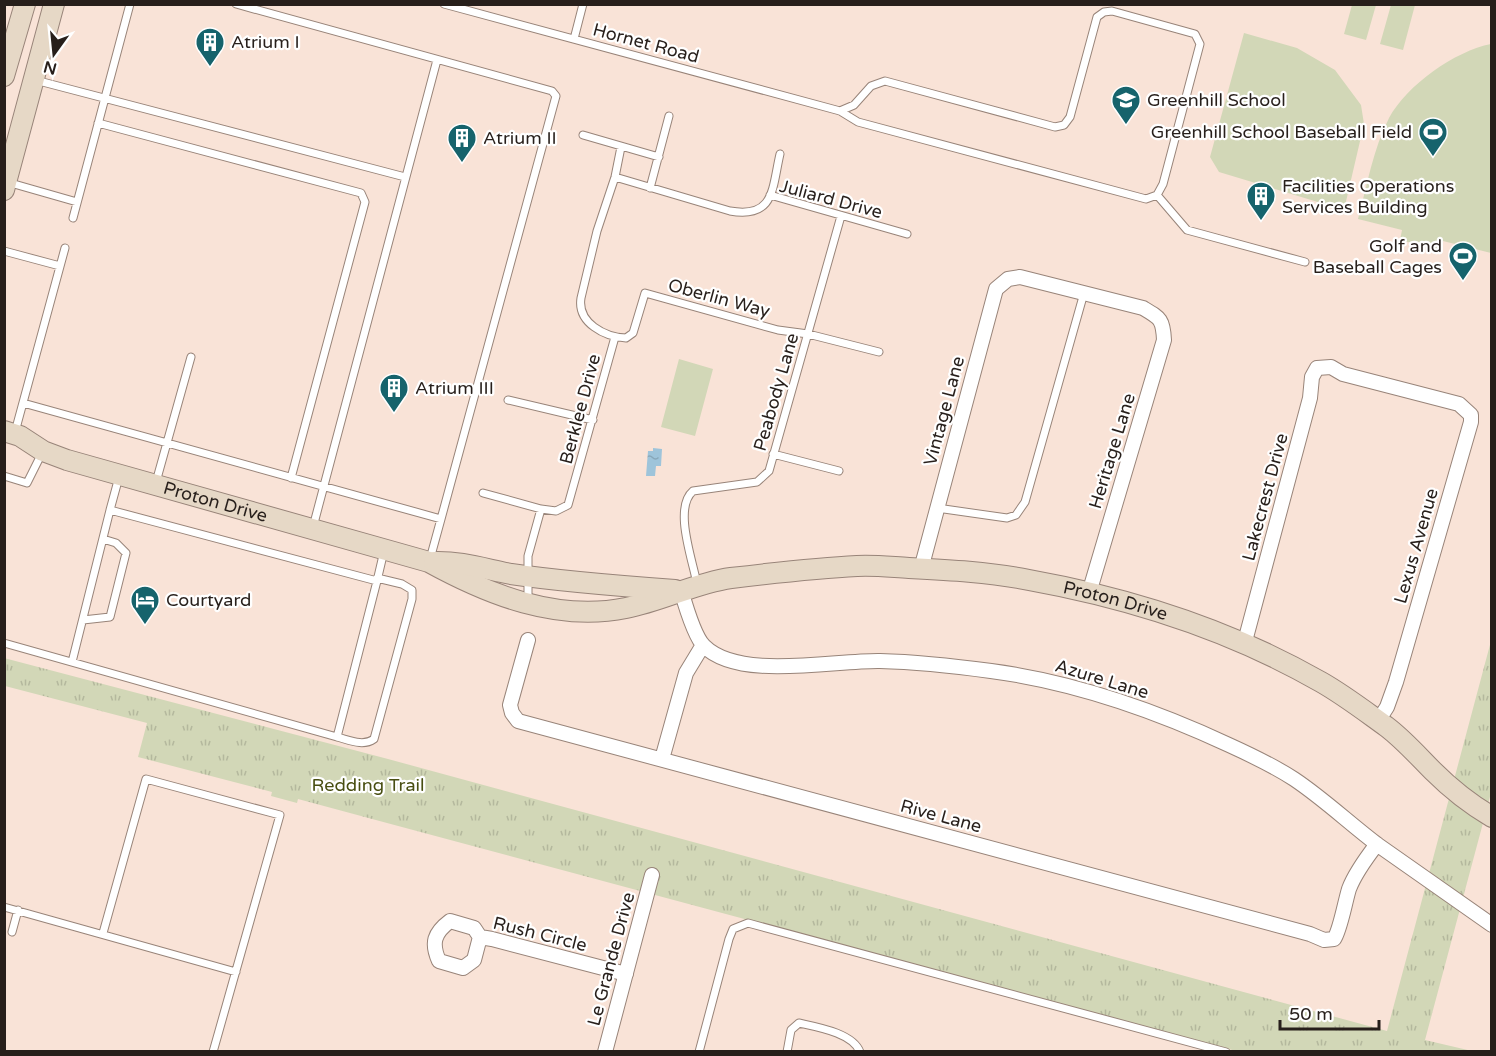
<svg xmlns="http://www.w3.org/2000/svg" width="1496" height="1056" viewBox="0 0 1496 1056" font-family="'Varela Round',sans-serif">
  <defs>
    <pattern id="park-tufts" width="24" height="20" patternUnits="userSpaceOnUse" patternTransform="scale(1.5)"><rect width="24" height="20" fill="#d2d7b7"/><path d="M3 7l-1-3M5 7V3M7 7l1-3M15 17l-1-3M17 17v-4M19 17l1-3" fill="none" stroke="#b4b89d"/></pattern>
    <pattern id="water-ripples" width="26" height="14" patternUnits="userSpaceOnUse" patternTransform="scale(1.5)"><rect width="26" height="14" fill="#9ec4da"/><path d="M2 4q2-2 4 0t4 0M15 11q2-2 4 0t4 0" fill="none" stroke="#88a8ba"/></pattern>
  </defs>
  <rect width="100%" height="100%" fill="#f9e3d7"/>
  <!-- green -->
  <path fill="#d2d7b7" d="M 1352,5 L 1376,5 L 1366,40 L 1344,34 Z
    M 1391,5 L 1415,5 L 1403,50 L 1380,44 Z
    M 1244,33 L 1297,48 L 1335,70 L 1361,105 L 1364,124 L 1344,210 L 1219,172 L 1210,157 Z
    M 1491,44 L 1491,253 L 1443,241 L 1440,250 L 1400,240 L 1402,230 L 1358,219 C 1367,186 1373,149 1389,118 C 1407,85 1455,51 1491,44 Z
    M 679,359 L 713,369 L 695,436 L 661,427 Z"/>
  <!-- park -->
  <path fill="url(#park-tufts)" d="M 1491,641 L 1491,793 L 1425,1040 L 1472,1051 L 1236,1051 L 387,823 L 298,799 L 297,803 L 271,796 L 272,792 L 138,757 L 147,723 L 5,686 L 4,658 L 388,759 L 1387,1031 Z"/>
  <!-- water -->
  <path fill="url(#water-ripples)" d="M 653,448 L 662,449 L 661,466 L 656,466 L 655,476 L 646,476 L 648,451 L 653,451 Z"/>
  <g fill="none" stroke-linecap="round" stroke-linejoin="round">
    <!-- lane casing -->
    <g stroke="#988479" stroke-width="9">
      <path id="lane" d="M 444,4 L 840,111 L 858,122 L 1146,199 L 1157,195 L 1163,184 L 1200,44 L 1195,34 L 1112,11 L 1104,12 L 1097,17 L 1070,117 L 1064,125 L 1055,127 L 885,81 L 871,86 L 854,105 L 840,111
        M 574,39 L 583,4
        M 35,80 L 405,177
        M 98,123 L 361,193 L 365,202 L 291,478
        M 583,135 L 659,157
        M 621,147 L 615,177 L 597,231 L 581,298 C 577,323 605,337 626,338 L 633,333 L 645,293 L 778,330 L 808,334 L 879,352
        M 615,177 L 730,211 C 775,219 772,188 780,154
        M 7,182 L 77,202
        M 650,188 L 669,116
        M 770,195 L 907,234
        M 1157,195 L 1187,230 L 1305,262
        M 73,218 L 130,4
        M 4,251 L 60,266
        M 508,400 L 593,420
        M 23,403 L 441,519 L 556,96 L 552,91 L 236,4
        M 15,432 L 65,248
        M 773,454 L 839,471
        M 4,476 L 27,483 L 42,453
        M 156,482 L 191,357
        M 483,493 L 541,509 L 556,511 L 568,505 L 615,337
        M 937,508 L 1007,518 L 1016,515 L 1025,502 L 1084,293
        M 313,527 L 437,60
        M 430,559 L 441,519
        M 377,581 L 384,551
        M 697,584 C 693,561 673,508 693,491 L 757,482 L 769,471 L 841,216
        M 528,600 L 528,556 L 541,509
        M 83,620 L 110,617 L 126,553 L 116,543 L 103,539
        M 4,643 L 337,737 L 377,581 L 110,510 L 119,477
        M 72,662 L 110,510
        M 337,737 C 349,740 363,747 374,739 L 412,599 L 412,590 L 402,584 L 377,578
        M 4,907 L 236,972
        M 12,932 L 18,910
        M 103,933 L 146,779 L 280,815 L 213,1052
        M 699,1052 L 729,939 L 733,929 L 748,923 L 1226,1052
        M 787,1052 L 791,1030 L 799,1023 C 817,1027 853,1033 860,1052"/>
    </g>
    <!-- street casing -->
    <g stroke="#988479" stroke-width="16">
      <path id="street" d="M 921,569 L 996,289 L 1008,279 L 1020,277 L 1143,308 C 1160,318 1163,319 1164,340 L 1089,593
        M 681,590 C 685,604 694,636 704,646 C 739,681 834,660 880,661 C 917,662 954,666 991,671 C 1073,682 1154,710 1229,745 C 1251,755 1274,766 1294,779 C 1324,799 1350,824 1378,845 C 1416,872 1454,898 1492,925
        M 528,640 L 510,705 L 512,713 L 518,721 L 1310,934 L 1324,940 L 1334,939 C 1340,931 1345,902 1349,889 C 1355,873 1367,857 1377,844
        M 1244,645 L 1310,398 L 1312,377 L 1317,368 L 1331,367 L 1343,374 L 1459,404 L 1471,415 L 1471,422 L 1396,682 L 1387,707 L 1378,721
        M 662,759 L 686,673 L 703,645
        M 450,921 L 474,928 L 480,937 L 474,960 L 463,968 L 439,961 C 431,943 434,933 450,921 Z
        M 480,937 L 492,939 L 626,974
        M 605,1052 L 652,875"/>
    </g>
    <!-- secondary casing -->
    <g stroke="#988479" stroke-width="22">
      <g id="secondary">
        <path d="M 4,76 L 25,4"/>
        <path d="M 4,190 L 54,4"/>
        <path id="s1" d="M 4,431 L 20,436 L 43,451 L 67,460 L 429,562 C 489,595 557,622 626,608 C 662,601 695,583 731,578 C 773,573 815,568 857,566 C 874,565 891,567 909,568 C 949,570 989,572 1029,580 C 1129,598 1232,631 1321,682 C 1344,695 1366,712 1387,727 C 1404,740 1418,756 1433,771 C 1451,789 1470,804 1492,817"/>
        <path d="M 434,562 C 460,561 485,569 511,574 C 565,582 620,586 675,590"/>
      </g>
    </g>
    <!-- lane -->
    <use href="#lane" stroke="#fff" stroke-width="7"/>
    <!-- street -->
    <use href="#street" stroke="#fff" stroke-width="14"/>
    <!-- secondary -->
    <use href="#secondary" stroke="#e6d8c6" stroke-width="20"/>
  </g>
  <!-- icons -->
  <defs>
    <g id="building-pin" transform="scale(1.5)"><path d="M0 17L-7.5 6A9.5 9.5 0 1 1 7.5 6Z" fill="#16636c" stroke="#fff"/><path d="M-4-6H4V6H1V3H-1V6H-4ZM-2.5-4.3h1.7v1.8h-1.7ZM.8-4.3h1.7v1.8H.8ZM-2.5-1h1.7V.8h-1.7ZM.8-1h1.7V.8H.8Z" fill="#fff"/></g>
    <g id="school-pin" transform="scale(1.5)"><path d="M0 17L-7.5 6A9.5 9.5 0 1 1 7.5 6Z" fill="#16636c" stroke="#fff"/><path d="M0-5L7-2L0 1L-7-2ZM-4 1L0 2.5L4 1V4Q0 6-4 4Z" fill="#fff"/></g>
    <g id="stadium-pin" transform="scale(1.5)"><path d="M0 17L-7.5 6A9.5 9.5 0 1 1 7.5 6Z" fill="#16636c" stroke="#fff"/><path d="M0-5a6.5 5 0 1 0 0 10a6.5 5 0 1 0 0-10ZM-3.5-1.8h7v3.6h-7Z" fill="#fff"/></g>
    <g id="hotel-pin" transform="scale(1.5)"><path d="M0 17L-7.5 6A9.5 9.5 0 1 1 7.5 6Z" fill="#16636c" stroke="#fff"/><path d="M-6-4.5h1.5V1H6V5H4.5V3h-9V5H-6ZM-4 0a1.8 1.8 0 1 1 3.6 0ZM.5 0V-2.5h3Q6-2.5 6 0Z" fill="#fff"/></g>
  </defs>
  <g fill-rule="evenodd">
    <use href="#building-pin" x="210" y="42"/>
    <use href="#school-pin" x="1126" y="100"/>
    <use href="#stadium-pin" x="1433" y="132"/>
    <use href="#building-pin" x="462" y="138"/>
    <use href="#building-pin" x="1261" y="196"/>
    <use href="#stadium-pin" x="1463" y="256"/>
    <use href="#building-pin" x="394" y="388"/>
    <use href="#hotel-pin" x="145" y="600"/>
  </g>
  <g text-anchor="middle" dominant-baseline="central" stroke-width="4.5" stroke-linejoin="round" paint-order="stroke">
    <!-- poi labels -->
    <g font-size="18" fill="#271f1b" stroke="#fff" text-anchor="start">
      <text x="231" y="42">Atrium I</text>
      <text x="1147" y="100">Greenhill School</text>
      <text x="1412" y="132" text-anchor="end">Greenhill School Baseball Field</text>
      <text x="483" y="138">Atrium II</text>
      <text x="1282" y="186">Facilities Operations<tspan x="1282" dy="21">Services Building</tspan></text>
      <text x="1442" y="246" text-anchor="end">Golf and<tspan x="1442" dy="21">Baseball Cages</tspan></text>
      <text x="415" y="388">Atrium III</text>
      <text x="166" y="600">Courtyard</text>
    </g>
    <!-- street labels -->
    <g font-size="18" fill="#271f1b" stroke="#fff">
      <text transform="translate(646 43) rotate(15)">Hornet Road</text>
      <text transform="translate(831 199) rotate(15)">Juliard Drive</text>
      <text transform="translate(719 298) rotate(15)">Oberlin Way</text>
      <text transform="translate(776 392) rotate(-74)">Peabody Lane</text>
      <text transform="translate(580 409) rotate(-75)">Berklee Drive</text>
      <text transform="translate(944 411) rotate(-75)">Vintage Lane</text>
      <text transform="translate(1112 451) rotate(-73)">Heritage Lane</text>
      <text transform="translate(1265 497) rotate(-75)">Lakecrest Drive</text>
      <text stroke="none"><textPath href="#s1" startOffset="224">Proton Drive</textPath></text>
      <text transform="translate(1416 546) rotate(-74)">Lexus Avenue</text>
      <text stroke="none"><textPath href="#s1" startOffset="1150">Proton Drive</textPath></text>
      <text transform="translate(1102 679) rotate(17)">Azure Lane</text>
      <text transform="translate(941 816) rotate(15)">Rive Lane</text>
      <text transform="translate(540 934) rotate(14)">Rush Circle</text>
      <text transform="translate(611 959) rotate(-75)">Le Grande Drive</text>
    </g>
    <!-- park labels -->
    <g font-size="18" fill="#484e11" stroke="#fff">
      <text x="368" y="785">Redding Trail</text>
    </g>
  </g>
  <!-- border -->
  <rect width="1496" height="1056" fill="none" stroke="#271f1b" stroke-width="12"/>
  <!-- north arrow -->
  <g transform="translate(54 54) rotate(195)" stroke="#ffffff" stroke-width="4.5" paint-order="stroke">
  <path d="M0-4.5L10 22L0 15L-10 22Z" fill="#271f1b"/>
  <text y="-9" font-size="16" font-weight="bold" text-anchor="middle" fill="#271f1b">N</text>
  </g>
  <!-- scale -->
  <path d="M1280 1020v9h99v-9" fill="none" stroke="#271f1b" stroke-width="3"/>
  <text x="1289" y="1020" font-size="18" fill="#271f1b" stroke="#ffffff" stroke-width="4.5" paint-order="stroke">50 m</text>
</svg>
